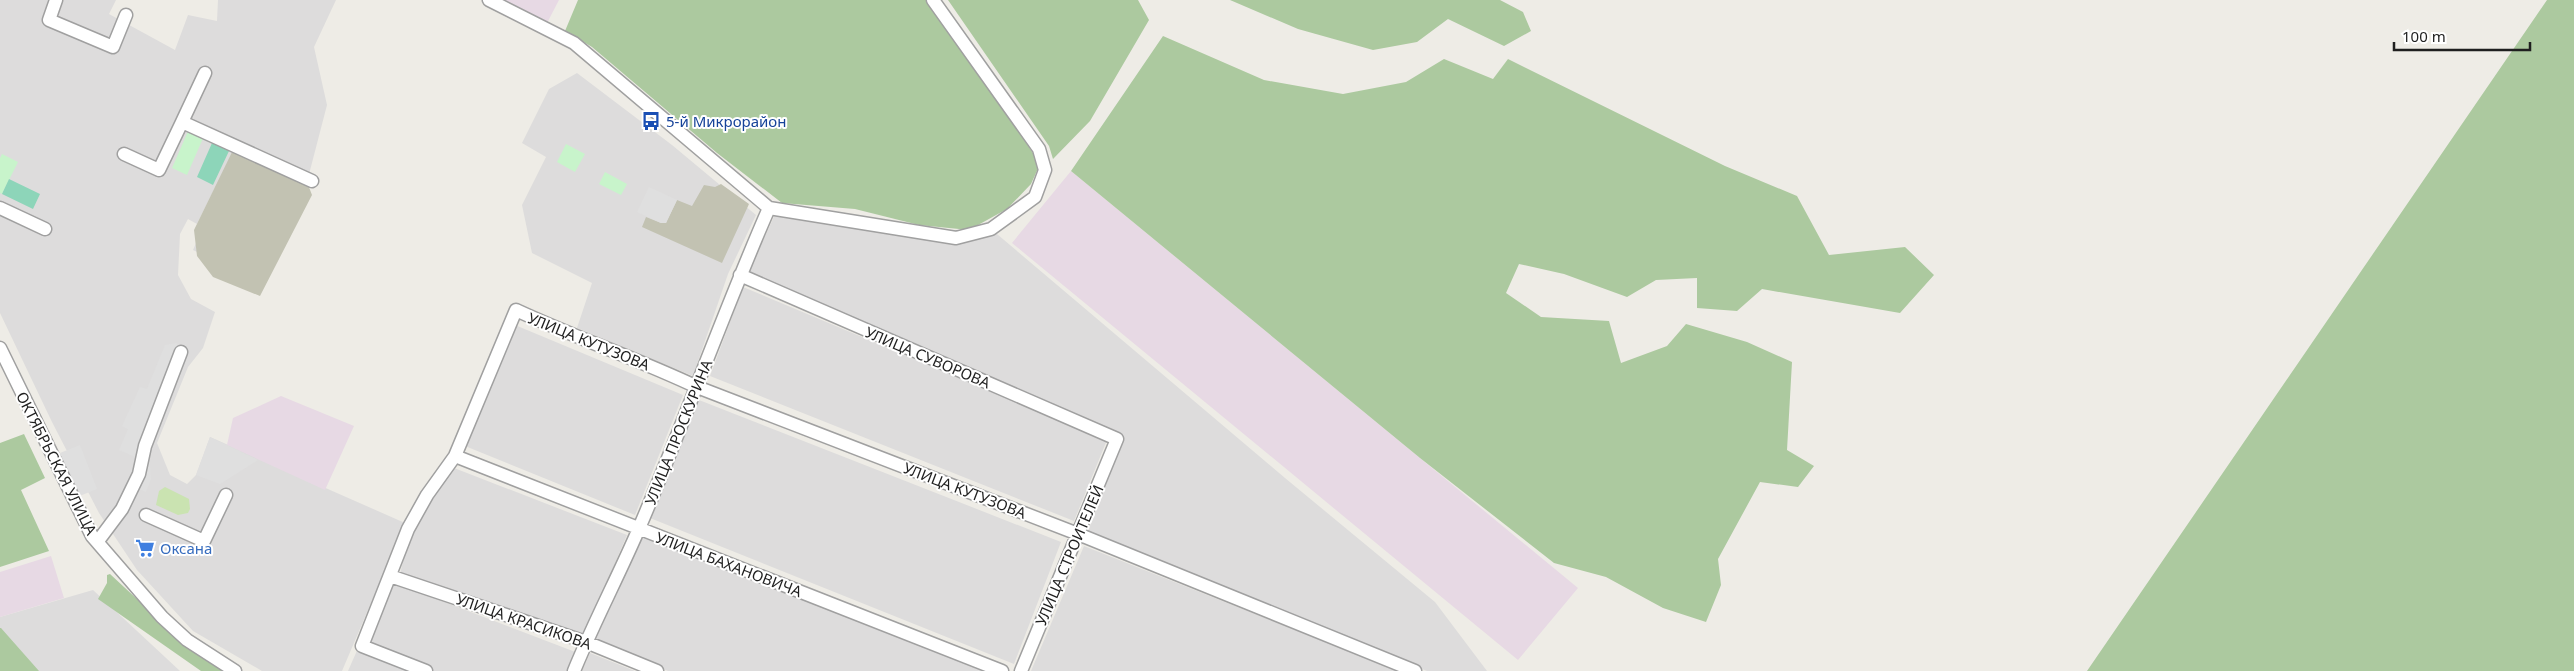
<svg xmlns="http://www.w3.org/2000/svg" width="2574" height="671" viewBox="0 0 2574 671" font-family="'Noto Sans',sans-serif">
  <rect width="100%" height="100%" fill="#eeece6"/>
  <!-- residential -->
  <path fill="#dddcdc" d="M 0,0 L 116,0 L 109,14 L 175,50 L 188,15 L 217,21 L 218,0 L 336,0 L 314,47 L 327,105 L 307,182 L 244,274 L 193,250 L 219,192 L 214,190 L 197,224 L 188,219 L 180,234 L 178,275 L 191,299 L 215,312 L 203,348 L 188,367 L 157,443 L 170,475 L 187,484 L 196,475 L 210,437 L 405,523 L 342,671 L 262,671 L 193,631 L 137,570 L 99,513 L 52,422 L 0,313 Z
    M 577,73 L 672,145 L 756,215 L 728,274 L 693,376 L 577,328 L 592,283 L 532,253 L 522,205 L 546,157 L 522,143 L 549,89 Z
    M 778,208 L 956,238 L 991,229 L 1285,478 L 1435,602 L 1487,671 L 1427,671 L 1088,531 L 1124,437 L 748,273 Z
    M 743,287 L 1107,440 L 1074,521 L 710,376 Z
    M 515,325 L 683,395 L 635,515 L 465,446 Z
    M 699,400 L 1061,542 L 1014,664 L 650,518 Z
    M 449,466 L 627,535 L 584,636 L 400,574 L 411,528 Z
    M 641,534 L 986,671 L 668,671 L 593,640 Z
    M 1084,546 L 1398,671 L 1031,671 Z
    M 392,582 L 578,653 L 570,671 L 434,671 L 366,645 Z
    M 93,590 L 180,671 L 31,671 L 0,647 L 0,617 Z
    M 359,646 L 420,671 L 348,671 Z
    M 590,653 L 635,671 L 582,671 Z"/>
  <!-- industrial -->
  <path fill="#e7d9e4" d="M 496,0 L 559,0 L 546,25 Z
    M 1071,171 L 1578,588 L 1518,660 L 1012,243 Z
    M 281,396 L 354,426 L 325,490 L 227,445 L 233,418 Z
    M 51,556 L 64,598 L 0,617 L 0,572 Z"/>
  <!-- construction -->
  <path fill="#c2c2b2" d="M 234,148 L 307,182 L 312,195 L 260,296 L 213,277 L 197,256 L 194,230 Z
    M 721,184 L 749,204 L 722,263 L 642,227 L 646,217 L 661,223 L 666,223 L 677,200 L 692,206 L 704,185 L 715,187 Z"/>
  <!-- grass -->
  <path fill="#cae3b1" d="M 165,487 L 189,499 L 190,509 L 188,513 L 178,515 L 156,505 L 159,491 Z"/>
  <!-- forest -->
  <path fill="#acc99f" d="M 578,0 L 927,0 L 982,75 L 1040,164 L 1031,184 L 1007,209 L 969,230 L 919,225 L 855,209 L 782,203 L 717,153 L 592,47 L 565,31 Z
    M 948,0 L 1138,0 L 1149,20 L 1090,121 L 1053,159 L 1049,146 Z
    M 1230,0 L 1500,0 L 1523,12 L 1531,31 L 1504,46 L 1448,19 L 1417,42 L 1373,50 L 1298,29 Z
    M 2547,0 L 2574,0 L 2574,671 L 2087,671 Z
    M 1163,36 L 1264,80 L 1343,94 L 1406,82 L 1444,59 L 1493,79 L 1508,59 L 1725,166 L 1797,196 L 1829,255 L 1905,247 L 1934,275 L 1900,313 L 1762,289 L 1737,311 L 1697,308 L 1697,278 L 1656,280 L 1627,297 L 1564,274 L 1519,264 L 1506,293 L 1541,317 L 1609,321 L 1621,363 L 1667,346 L 1686,324 L 1747,342 L 1792,362 L 1787,450 L 1814,466 L 1798,487 L 1760,482 L 1718,559 L 1721,585 L 1706,622 L 1663,608 L 1606,577 L 1554,563 L 1420,458 L 1071,171 Z
    M 24,434 L 45,478 L 21,490 L 49,551 L 0,567 L 0,443 Z
    M 110,574 L 195,653 L 224,671 L 201,671 L 98,599 L 107,583 L 107,575 Z
    M 0,628 L 1,628 L 39,671 L 0,671 Z"/>
  <!-- park -->
  <path fill="#c8f4cb" d="M 189,129 L 204,136 L 187,175 L 172,168 Z
    M 566,144 L 585,154 L 575,172 L 557,162 Z
    M 2,154 L 18,162 L 2,194 L 0,193 L 0,158 Z
    M 605,172 L 627,184 L 621,195 L 599,184 Z"/>
  <!-- pitch -->
  <path fill="#8dd5b9" d="M 212,143 L 229,151 L 213,185 L 197,177 Z
    M 9,179 L 40,194 L 33,209 L 2,194 Z"/>
  <!-- parking -->
  <path fill="#dfdfdf" d="M 649,187 L 677,200 L 666,223 L 661,223 L 637,212 Z
    M 177,343 L 184,357 L 148,442 L 151,479 L 146,492 L 126,483 L 138,458 L 119,450 L 128,429 L 122,426 L 140,387 L 147,389 L 165,345 Z
    M 210,437 L 227,445 L 258,460 L 220,484 L 196,475 Z
    M 80,445 L 97,489 L 77,497 L 60,453 Z"/>
  <g fill="none" stroke-linecap="round" stroke-linejoin="round">
    <!-- minor casing -->
    <g stroke="#a0a0a0" stroke-width="15">
      <path id="minor" d="M 56,0 L 49,20 L 113,47 L 126,15
        M 489,0 L 574,43 L 769,208
        M 205,73 L 182,122 L 312,181
        M 124,154 L 159,170 L 182,122
        M 0,208 L 45,229
        M 740,275 L 1117,439 L 1021,671
        M 0,348 L 92,536 L 162,617 L 187,640 L 235,671
        M 455,456 L 1002,671
        M 146,515 L 204,541 L 226,495
        M 98,541 L 122,509 L 139,474 L 145,446 L 181,352
        M 390,576 L 586,642 L 657,671
        M 426,671 L 362,646 L 408,529 L 427,495 L 455,456 L 516,310 C 576,338 638,359 697,387 L 1078,534 L 1415,671
        M 574,671 C 594,622 619,575 640,526 C 685,421 723,313 769,208 L 956,238 L 991,229 L 1035,197 L 1045,170 L 1039,149 L 933,0"/>
    </g>
    <!-- minor -->
    <use href="#minor" stroke="#fff" stroke-width="12"/>
  </g>
  <!-- icons -->
  <defs>
    <g id="bus-bare" transform="scale(1.5)"><path d="M-5-6H5V4H4V6H2V4H-2V6H-4V4H-5ZM-3.5-4V0h7V-4ZM-3.5 1.2v1.5H-2V1.2ZM2 1.2v1.5H3.5V1.2Z" fill="#1a4fb4" stroke="#fff" stroke-width="2.5" paint-order="stroke"/></g>
    <g id="supermarket-bare" transform="scale(1.5)"><path d="M-6-5.5h2.5l.6 2H6L4.5 2H-2.5L-4.4-4H-6ZM-1.5 3.2a1.3 1.3 0 1 0 .1 0ZM3 3.2a1.3 1.3 0 1 0 .1 0Z" fill="#3f7fe0" stroke="#fff" stroke-width="2.5" paint-order="stroke"/></g>
  </defs>
  <g fill-rule="evenodd">
    <use href="#bus-bare" x="651" y="121"/>
    <use href="#supermarket-bare" x="145" y="548"/>
  </g>
  <g text-anchor="middle" dominant-baseline="central" stroke-width="4" stroke-linejoin="round" paint-order="stroke">
    <!-- transit labels -->
    <g font-size="15" fill="#164399" stroke="#fff" text-anchor="start">
      <text x="666" y="121">5-й Микрорайон</text>
    </g>
    <!-- street labels -->
    <g font-size="15" fill="#1f1f1f" stroke="#fff">
      <text transform="translate(589 341) rotate(22)">УЛИЦА КУТУЗОВА</text>
      <text transform="translate(928 357) rotate(23)">УЛИЦА СУВОРОВА</text>
      <text transform="translate(678 432) rotate(-68)">УЛИЦА ПРОСКУРИНА</text>
      <text transform="translate(57 463) rotate(63)">ОКТЯБРЬСКАЯ УЛИЦА</text>
      <text transform="translate(965 490) rotate(21)">УЛИЦА КУТУЗОВА</text>
      <text transform="translate(1069 555) rotate(-67)">УЛИЦА СТРОИТЕЛЕЙ</text>
      <text transform="translate(729 564) rotate(21)">УЛИЦА БАХАНОВИЧА</text>
      <text transform="translate(524 621) rotate(19)">УЛИЦА КРАСИКОВА</text>
    </g>
    <!-- shop labels -->
    <g font-size="15" fill="#366cbe" stroke="#fff" text-anchor="start">
      <text x="160" y="548">Оксана</text>
    </g>
  </g>
  <!-- scale -->
  <path d="M2394 42v8h136v-8" fill="none" stroke="#1f1f1f" stroke-width="2.5"/>
  <text x="2402" y="42" font-size="15" fill="#1f1f1f" stroke="#ffffff" stroke-width="4" paint-order="stroke">100 m</text>
</svg>
